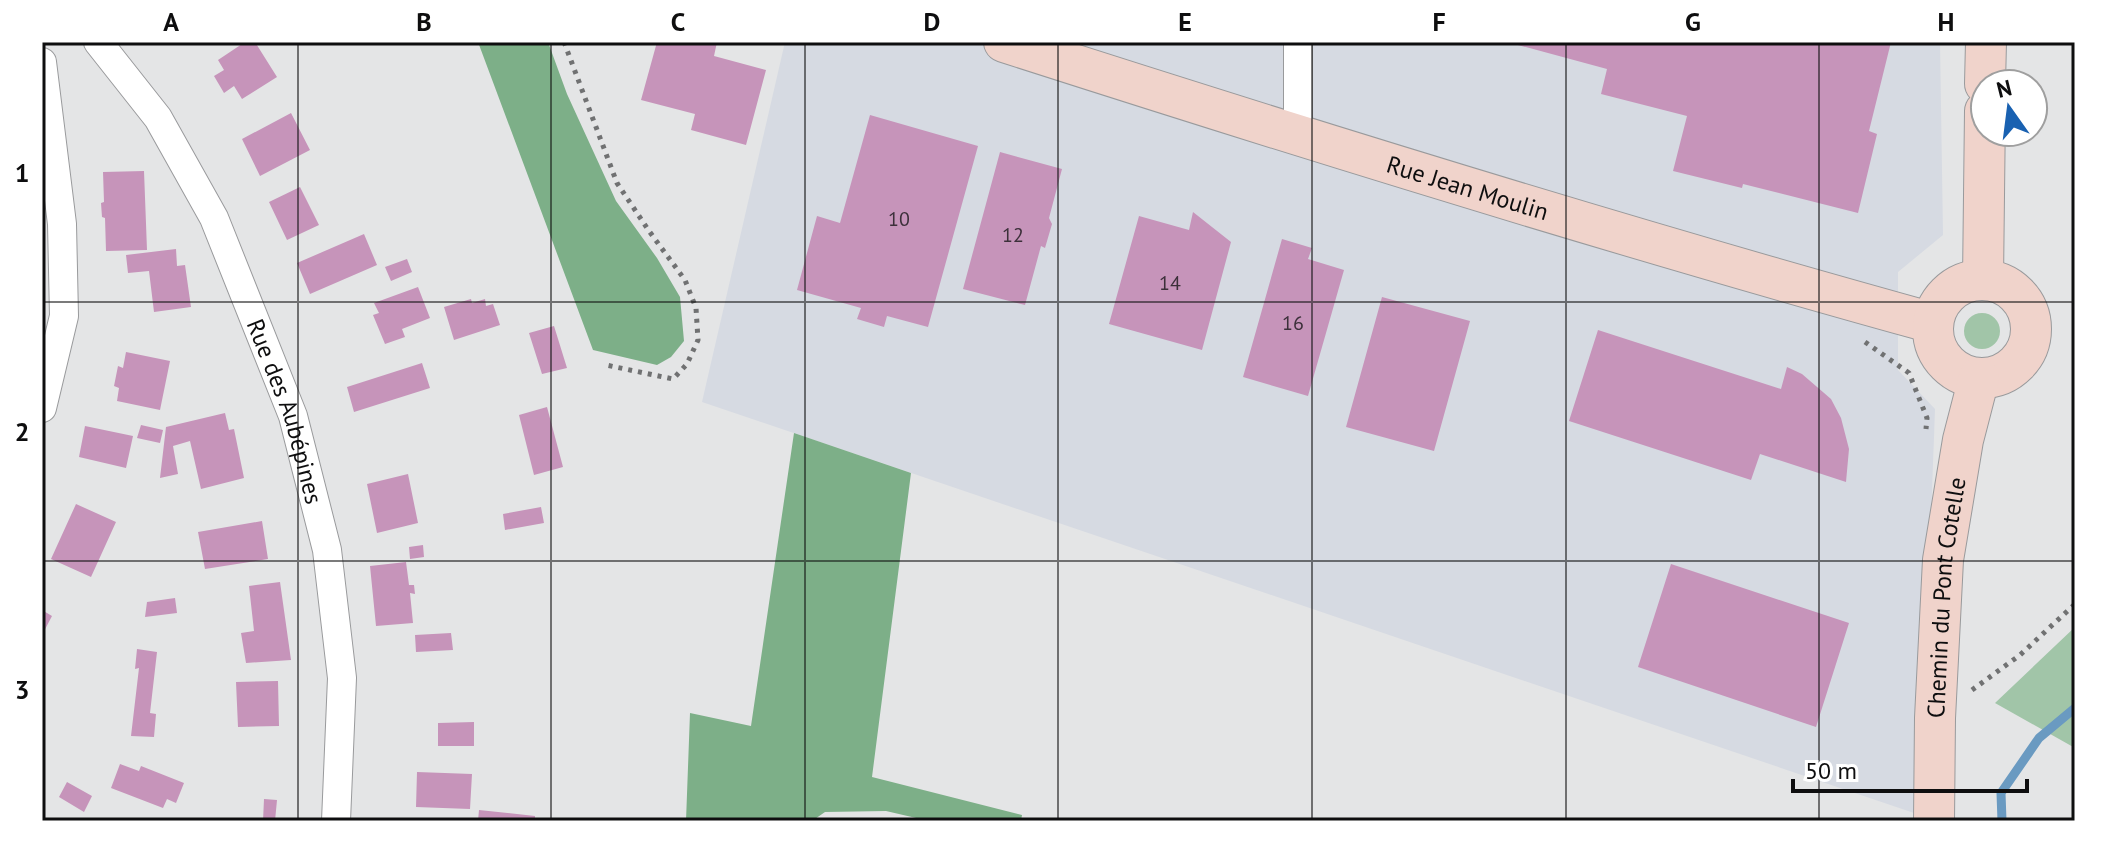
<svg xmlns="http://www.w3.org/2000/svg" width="2117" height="863" viewBox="0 0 2117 863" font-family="'PT Sans',sans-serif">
  <rect width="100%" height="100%" fill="#e4e5e6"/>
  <!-- built -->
  <path fill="#d6dae2" d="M 785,42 L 1940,42 L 1943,235 L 1898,272 L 1898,370 L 1935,409 L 1924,711 L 1914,813 L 702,402 Z"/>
  <!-- green -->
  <path fill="#a1c5a8" d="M1964 331a18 18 0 1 1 36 0a18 18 0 1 1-36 0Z
    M 2075,627 L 2075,748 L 1995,703 Z"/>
  <!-- forest -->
  <path fill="#7daf88" d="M 478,42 L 548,42 L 567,94 L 616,201 L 657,258 L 680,297 L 684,341 L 671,357 L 657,365 L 593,350 Z
    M 794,433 L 911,473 L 872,777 L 1022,815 L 1021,821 L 929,821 L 886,811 L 825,812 L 812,821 L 686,821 L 690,713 L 751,726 Z"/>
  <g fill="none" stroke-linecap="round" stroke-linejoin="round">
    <!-- stream -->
    <path stroke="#6a9ac1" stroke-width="9" d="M 2002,821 L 2001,793 L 2039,738 L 2075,708"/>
  </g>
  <!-- building -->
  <path fill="#c694ba" d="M 245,42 L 255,42 L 277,77 L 242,99 L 234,86 L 224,93 L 214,76 L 224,70 L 218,60 Z
    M 657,42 L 717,42 L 714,56 L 766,70 L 746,145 L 691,130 L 695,114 L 641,100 Z
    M 1507,42 L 1891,42 L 1869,131 L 1877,134 L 1858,213 L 1743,184 L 1742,188 L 1673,171 L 1687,116 L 1601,94 L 1607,69 Z
    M 291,113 L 310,150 L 260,176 L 242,139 Z
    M 870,115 L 978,146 L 928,327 L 887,316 L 884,327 L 857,319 L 861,308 L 797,290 L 817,216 L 840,223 Z
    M 1000,152 L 1062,169 L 1049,218 L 1052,224 L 1045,248 L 1041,246 L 1025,305 L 963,289 Z
    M 144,171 L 147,250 L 106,251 L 105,218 L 102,217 L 101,203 L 104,202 L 103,172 Z
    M 300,187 L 319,225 L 287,240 L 269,202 Z
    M 1193,212 L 1231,242 L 1202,350 L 1109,324 L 1139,216 L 1189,230 Z
    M 364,234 L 377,265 L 310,294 L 297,263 Z
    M 1282,239 L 1312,248 L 1308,259 L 1344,270 L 1308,396 L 1243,377 Z
    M 176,249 L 177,266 L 185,265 L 191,307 L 154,312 L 149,271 L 128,273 L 126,255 Z
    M 407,259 L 412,272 L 391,281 L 385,267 Z
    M 418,287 L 430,318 L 402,329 L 405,337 L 385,344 L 373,315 L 379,313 L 374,303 Z
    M 1382,297 L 1470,321 L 1434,451 L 1346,427 Z
    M 471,299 L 472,303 L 485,299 L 486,306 L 493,304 L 500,325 L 454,340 L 444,307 Z
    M 554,326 L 567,368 L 542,374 L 529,333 Z
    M 1598,330 L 1781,389 L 1787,367 L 1802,374 L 1831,399 L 1841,418 L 1849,449 L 1846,482 L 1760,454 L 1751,480 L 1569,421 Z
    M 126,352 L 170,361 L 160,410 L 117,401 L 119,388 L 114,386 L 118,366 L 123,368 Z
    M 422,363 L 430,388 L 354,412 L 347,387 Z
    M 547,407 L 563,467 L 534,475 L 519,415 Z
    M 225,413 L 229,430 L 234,429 L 244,478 L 201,489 L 190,441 L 173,446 L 178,474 L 160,478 L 166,427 Z
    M 141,425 L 163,430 L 160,443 L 137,438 Z
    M 85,426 L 133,436 L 126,468 L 79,457 Z
    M 408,474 L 418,523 L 377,533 L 367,484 Z
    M 76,504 L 116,522 L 91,577 L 51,559 Z
    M 541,507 L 544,523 L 505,530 L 503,514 Z
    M 262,521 L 268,559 L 205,569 L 198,532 Z
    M 423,545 L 424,557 L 410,559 L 409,547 Z
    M 406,562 L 409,585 L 414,585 L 415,594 L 410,593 L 413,623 L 376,626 L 370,566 Z
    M 1671,564 L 1849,623 L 1816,727 L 1638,667 Z
    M 280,582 L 291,660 L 246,663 L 241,633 L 254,631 L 249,586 Z
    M 175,598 L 177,613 L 145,617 L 147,602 Z
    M 42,610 L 52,616 L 42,635 Z
    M 451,633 L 453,650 L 416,652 L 415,635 Z
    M 137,649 L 157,652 L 150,713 L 156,714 L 154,737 L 131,736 L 139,668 L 135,669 Z
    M 278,681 L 279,726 L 238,727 L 236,682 Z
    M 474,722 L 474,746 L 438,746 L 438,723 Z
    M 120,764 L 139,771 L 141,766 L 184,783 L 176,803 L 167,799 L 163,808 L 111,788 Z
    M 417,772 L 472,774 L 470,809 L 416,807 Z
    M 67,782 L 92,796 L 84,812 L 59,797 Z
    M 264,799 L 277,800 L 275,821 L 263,821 Z
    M 479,810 L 535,816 L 535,821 L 478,821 Z"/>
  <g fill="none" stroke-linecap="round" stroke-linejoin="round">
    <!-- street casing -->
    <g stroke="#999a9c" stroke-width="30">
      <g id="street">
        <path id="s1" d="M 98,42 L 158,118 L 214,218 L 293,416 L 327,550 L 342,678 L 336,821"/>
        <path d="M 1298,42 L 1298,136"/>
        <path d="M 42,62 L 62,224 L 64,316 L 42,408"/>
      </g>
    </g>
    <!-- secondary casing -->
    <g stroke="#999a9c" stroke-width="42">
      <g id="secondary">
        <path id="s2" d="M 1004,42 C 1312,141 1621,237 1933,323"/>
        <path d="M 1985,84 L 1986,42"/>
        <path d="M 1983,280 L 1985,111"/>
        <circle cx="1982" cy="329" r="49"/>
        <path id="s3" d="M 1934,821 L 1935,718 L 1943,560 L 1963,440 L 1979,378"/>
      </g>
    </g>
    <!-- path -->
    <path stroke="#707172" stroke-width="5" stroke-dasharray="4 6" stroke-linecap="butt" d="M 564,42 L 617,183 L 649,231 L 685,280 L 696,308 L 698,340 L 687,364 L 673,379 L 606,365
      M 1865,342 L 1909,373 L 1927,418 L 1926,429
      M 1972,690 L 2020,655 L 2075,604"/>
    <!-- street -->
    <use href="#street" stroke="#fff" stroke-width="28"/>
    <!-- secondary -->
    <use href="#secondary" stroke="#f0d3cb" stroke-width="40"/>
  </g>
  <!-- grid -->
  <path fill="none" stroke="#0e0e0f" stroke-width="2" stroke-opacity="0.55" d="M 298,42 L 298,821M 551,42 L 551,821M 805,42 L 805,821M 1058,42 L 1058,821M 1312,42 L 1312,821M 1566,42 L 1566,821M 1819,42 L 1819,821M 42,302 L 2075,302M 42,561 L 2075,561"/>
  <g text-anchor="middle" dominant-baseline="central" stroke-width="6" stroke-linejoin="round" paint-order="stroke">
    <!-- number labels -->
    <g font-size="20" fill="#3c303a">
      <text x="899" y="219">10</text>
      <text x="1013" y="235">12</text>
      <text x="1170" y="283">14</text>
      <text x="1293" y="323">16</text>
    </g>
    <!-- street labels -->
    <g font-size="24" fill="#0e0e0f" stroke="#fff">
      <text stroke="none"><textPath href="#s2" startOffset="486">Rue Jean Moulin</textPath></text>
      <text stroke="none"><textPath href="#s1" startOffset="418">Rue des Aubépines</textPath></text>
      <text stroke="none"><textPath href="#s3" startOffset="224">Chemin du Pont Cotelle</textPath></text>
    </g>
  </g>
  <!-- border -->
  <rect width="2117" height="863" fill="none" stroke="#ffffff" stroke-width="88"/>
  <!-- north arrow -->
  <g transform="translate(2009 108) rotate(346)"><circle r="38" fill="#ffffff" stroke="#9f9f9f" stroke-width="2"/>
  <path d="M0-6L14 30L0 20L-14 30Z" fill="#1961b1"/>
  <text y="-12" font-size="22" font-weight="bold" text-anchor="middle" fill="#0e0e0f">N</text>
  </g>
  <!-- scale -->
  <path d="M1793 779v12h234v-12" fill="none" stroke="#0e0e0f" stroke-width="4"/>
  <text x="1805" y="779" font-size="24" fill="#0e0e0f" stroke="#ffffff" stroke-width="6" paint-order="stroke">50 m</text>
  <rect x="44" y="44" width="2029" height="775" fill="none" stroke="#0e0e0f" stroke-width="3"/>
  <g font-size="26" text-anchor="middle" font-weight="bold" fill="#0e0e0f">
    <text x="171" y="31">A</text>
    <text x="424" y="31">B</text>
    <text x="678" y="31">C</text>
    <text x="932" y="31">D</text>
    <text x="1185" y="31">E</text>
    <text x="1439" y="31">F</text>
    <text x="1693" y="31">G</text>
    <text x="1946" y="31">H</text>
    <text x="22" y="182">1</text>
    <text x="22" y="441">2</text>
    <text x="22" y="699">3</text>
  </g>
</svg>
